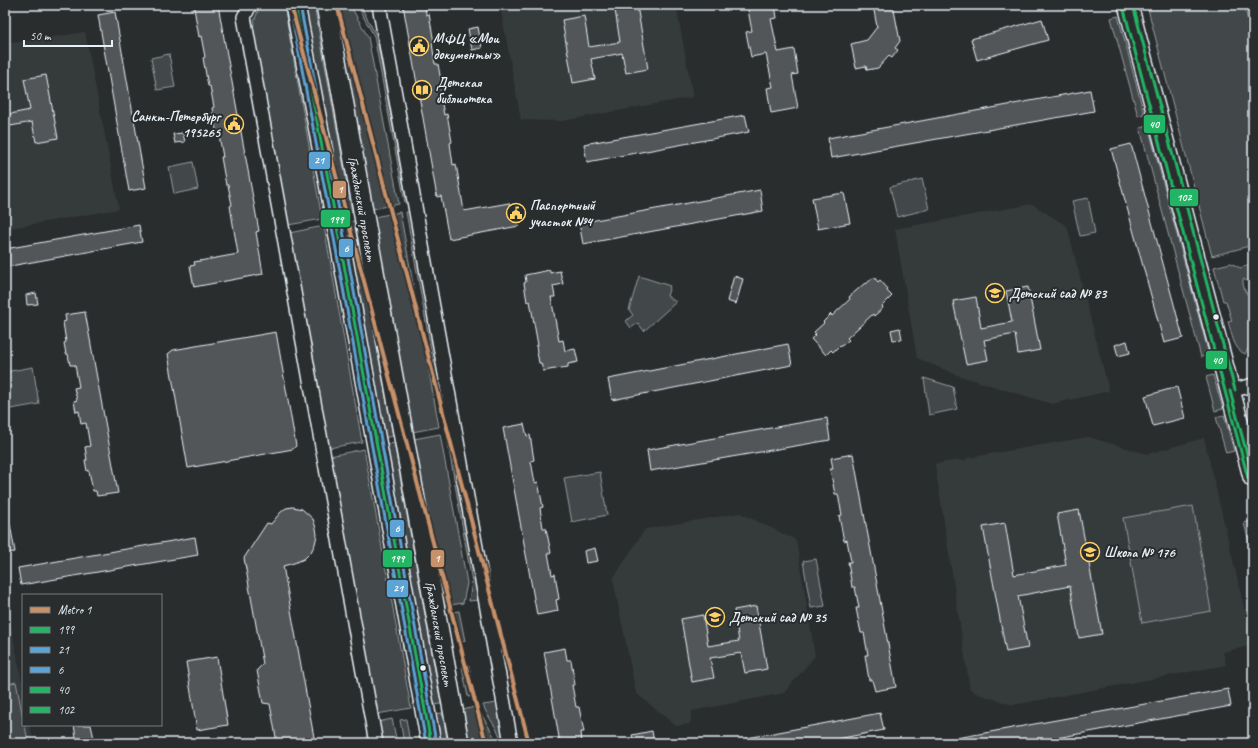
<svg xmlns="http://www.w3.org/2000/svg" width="1258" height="748" viewBox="0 0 1258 748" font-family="Caveat,sans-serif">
  <rect width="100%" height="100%" fill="#2a2d2e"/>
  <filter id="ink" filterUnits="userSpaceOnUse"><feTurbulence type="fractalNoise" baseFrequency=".025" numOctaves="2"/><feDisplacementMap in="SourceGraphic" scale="8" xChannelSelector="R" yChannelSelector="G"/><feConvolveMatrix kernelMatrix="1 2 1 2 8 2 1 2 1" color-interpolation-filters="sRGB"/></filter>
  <g filter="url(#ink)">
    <!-- built -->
    <path fill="#363a3b" d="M 500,5 L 676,5 L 693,97 L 562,121 L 521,120 Z
      M 85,32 L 119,209 L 5,229 L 5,44 Z
      M 1032,204 L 1067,226 L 1109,391 L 1052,404 L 957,375 L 917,358 L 895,229 Z
      M 1088,437 L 1147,454 L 1204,438 L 1253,645 L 1223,652 L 1226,665 L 1013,705 L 978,694 L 970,689 L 935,464 L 958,460 L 965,461 L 967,458 Z
      M 740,513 L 796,540 L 815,656 L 784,693 L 692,711 L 690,724 L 676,726 L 636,693 L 613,579 L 645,529 Z
      M 12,630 L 23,687 L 23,725 L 30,725 L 33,743 L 5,743 L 5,631 Z"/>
    <!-- green -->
    <path fill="#424648" stroke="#959ca0" d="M 260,5 L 284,5 L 322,219 L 288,225 L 253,31 L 254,22 Z
      M 304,5 L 314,5 L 352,212 L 342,214 Z
      M 335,5 L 350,5 L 368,37 L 399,204 L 372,209 Z
      M 357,5 L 360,5 L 376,35 L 407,203 L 405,203 L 374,36 Z
      M 1147,5 L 1244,5 L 1253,39 L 1253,245 L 1212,256 Z
      M 1118,16 L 1144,114 L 1138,116 L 1111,18 Z
      M 169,54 L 175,87 L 157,90 L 151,58 Z
      M 1148,126 L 1209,355 L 1201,357 L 1140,128 Z
      M 193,162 L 198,189 L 174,194 L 169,167 Z
      M 922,179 L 929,209 L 897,217 L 890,187 Z
      M 1088,198 L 1095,233 L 1080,236 L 1072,201 Z
      M 400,212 L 439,427 L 412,432 L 374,217 Z
      M 406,212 L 409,212 L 448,427 L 445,427 Z
      M 354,221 L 393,436 L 383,438 L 344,223 Z
      M 324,226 L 362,442 L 329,448 L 289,233 Z
      M 1231,263 L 1240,268 L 1253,264 L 1253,284 L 1243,279 L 1243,284 L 1245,291 L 1253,302 L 1253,340 L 1245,354 C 1233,349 1232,333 1228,322 L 1232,321 L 1226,301 L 1223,301 L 1214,267 Z
      M 639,276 L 670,286 L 667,296 L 676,302 L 644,331 L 638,323 L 631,328 L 626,321 L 633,315 L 629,310 Z
      M 33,367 L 39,404 L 5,410 L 5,372 Z
      M 1213,375 L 1223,409 L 1215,411 L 1206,377 Z
      M 924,378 L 953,387 L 957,409 L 929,415 Z
      M 1224,415 L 1234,451 L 1226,453 L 1216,417 Z
      M 446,432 L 449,432 L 479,600 L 469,601 L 472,582 Z
      M 440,434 L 467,583 L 463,603 L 444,606 L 414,439 Z
      M 394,443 L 441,704 L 431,705 L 384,445 Z
      M 364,449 L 411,708 L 377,714 L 330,456 Z
      M 600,472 L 607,515 L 572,522 L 564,478 Z
      M 1193,506 L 1211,611 L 1142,623 L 1123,518 Z
      M 1252,521 L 1253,523 L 1253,557 L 1244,523 Z
      M 816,559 L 825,606 L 811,608 L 803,561 Z
      M 459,611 L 465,641 L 458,643 L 452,612 Z
      M 469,665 L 475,696 L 468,697 L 462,667 Z
      M 16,682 L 23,718 L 23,725 L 25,725 L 28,743 L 5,743 L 5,685 Z
      M 497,703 L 505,743 L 502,743 C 499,728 488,719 483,705 Z
      M 478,706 C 482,719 493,730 496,743 L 469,743 L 463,710 Z
      M 442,713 L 448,743 L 438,743 L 433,714 Z
      M 392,719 L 397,743 L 382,743 L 378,722 Z
      M 406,719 L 410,743 L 404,743 L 400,720 Z"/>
    <!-- building -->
    <path fill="#535759" stroke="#e8f1f8" d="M 196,5 L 218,5 L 259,231 L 256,232 L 263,274 L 194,287 L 190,266 L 195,265 L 194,262 L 238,254 L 230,206 L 232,205 L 228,185 L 226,185 L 221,157 L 223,157 L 219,135 L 217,135 L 212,108 L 214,107 L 210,86 L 208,86 L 203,58 L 205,57 L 201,36 L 199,37 L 194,8 L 196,8 Z
      M 403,5 L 425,5 L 426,15 L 429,14 L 434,43 L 432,43 L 435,64 L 438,64 L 443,92 L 440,93 L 444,115 L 447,114 L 452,142 L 450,143 L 453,165 L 456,164 L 464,211 L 509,203 L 510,206 L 515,205 L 519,226 L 449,239 L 441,196 L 437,197 Z
      M 747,5 L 775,5 L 777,18 L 771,19 L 778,52 L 794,49 L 798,74 L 792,75 L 798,108 L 771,113 L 767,88 L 773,87 L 766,54 L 751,57 L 746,32 L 752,31 Z
      M 873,5 L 893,5 L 900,41 L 895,48 L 898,50 L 892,58 L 889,56 L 878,68 L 867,70 L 866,66 L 856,68 L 851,44 L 867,40 L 877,27 Z
      M 637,6 L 648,69 L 626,73 L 622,53 L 591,59 L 595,79 L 573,83 L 562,20 L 584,16 L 589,47 L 620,42 L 615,10 Z
      M 115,12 L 146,188 L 129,191 L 98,15 Z
      M 1042,19 L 1048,40 L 977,60 L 971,39 Z
      M 478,27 L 482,48 L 472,50 L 468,29 Z
      M 46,75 L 58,138 L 36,142 L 32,122 L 5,127 L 5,115 L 30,110 L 24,79 Z
      M 1090,90 L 1094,111 L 831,158 L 828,138 Z
      M 745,115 L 749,132 L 587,162 L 584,144 Z
      M 183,133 L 185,142 L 175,143 L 173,134 Z
      M 1131,144 L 1183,338 L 1164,343 L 1111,149 Z
      M 760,190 L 763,211 L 583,244 L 579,223 Z
      M 844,193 L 850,223 L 818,229 L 812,198 Z
      M 139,225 L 142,242 L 5,267 L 5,249 Z
      M 550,270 L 550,273 L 560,271 L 563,284 L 553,286 L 555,297 L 551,297 L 559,341 L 563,340 L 565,351 L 575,349 L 578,362 L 568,364 L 568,367 L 543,371 L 541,363 L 539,363 L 536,346 L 538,345 L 530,301 L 527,302 L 524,283 L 526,282 L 525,275 Z
      M 734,276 L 743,279 L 736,304 L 727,301 Z
      M 874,277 L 878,282 L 880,280 L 888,289 L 887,291 L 892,296 L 882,306 L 883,308 L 874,316 L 873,314 L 847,338 L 849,340 L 840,347 L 839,346 L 833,352 L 831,350 L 826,355 L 811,339 L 816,334 L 814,332 L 824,323 L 823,322 L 831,314 L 832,316 L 850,299 L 849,297 L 865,283 L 866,284 Z
      M 1028,287 L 1040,350 L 1018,354 L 1015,334 L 984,340 L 988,360 L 966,364 L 953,301 L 976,297 L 981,328 L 1012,322 L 1006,291 Z
      M 36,293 L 38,304 L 27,305 L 26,295 Z
      M 85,312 L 118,493 L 97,496 L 96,491 L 93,491 L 89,471 L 87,471 L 85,460 L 87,460 L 85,447 L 90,446 L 86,423 L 81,424 L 79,411 L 76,412 L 74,401 L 77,400 L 74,388 L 79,387 L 75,365 L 70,365 L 68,354 L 66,354 L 64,343 L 66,342 L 63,322 L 66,321 L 65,315 Z
      M 900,328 L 902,339 L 893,340 L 891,330 Z
      M 276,332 L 296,446 L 293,449 L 188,468 L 168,354 L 173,350 Z
      M 1127,341 L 1130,353 L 1118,356 L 1115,345 Z
      M 788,344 L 792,365 L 612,400 L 608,379 Z
      M 1177,387 L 1185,418 L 1153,426 L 1145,396 Z
      M 827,418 L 830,440 L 650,471 L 647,450 Z
      M 524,424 L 527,436 L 530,435 L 534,460 L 531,461 L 535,483 L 538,482 L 543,507 L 540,508 L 543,528 L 546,528 L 551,553 L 548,553 L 552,575 L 555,574 L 559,599 L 556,600 L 558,611 L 537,615 L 503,428 Z
      M 853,454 L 896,687 L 875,691 L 872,680 L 869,680 L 865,655 L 868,655 L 864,633 L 861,633 L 856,608 L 859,608 L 855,587 L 852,587 L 848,562 L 851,562 L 847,540 L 844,541 L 839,516 L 842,515 L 838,494 L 835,494 L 830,469 L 833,469 L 831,458 Z
      M 293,507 L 302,509 L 313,519 L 316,528 L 317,535 L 315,544 L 311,552 L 304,559 L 294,563 L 283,566 L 315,743 L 277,743 L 270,704 L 263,703 L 257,670 L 263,664 L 244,558 L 267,523 L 271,524 L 280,513 L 286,508 Z
      M 1079,510 L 1102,634 L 1079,638 L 1070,586 L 1018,596 L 1028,648 L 1006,652 L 983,527 L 1005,523 L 1014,575 L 1066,565 L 1057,514 Z
      M 5,524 L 10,524 L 15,552 L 5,553 Z
      M 195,537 L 198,555 L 21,585 L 18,568 Z
      M 595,548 L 598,561 L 586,563 L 584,551 Z
      M 756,606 L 767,669 L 745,673 L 741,653 L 710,658 L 714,678 L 692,682 L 681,619 L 703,615 L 708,646 L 739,641 L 734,610 Z
      M 565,648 L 567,660 L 571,660 L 575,685 L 572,685 L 576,707 L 579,707 L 584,732 L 581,732 L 582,743 L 560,743 L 544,652 Z
      M 217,657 L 228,725 L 197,730 L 186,662 Z
      M 1228,689 L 1231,706 L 1029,743 L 957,743 L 957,738 Z
      M 880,713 L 884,730 L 817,743 L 748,743 L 747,738 Z
      M 74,725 L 91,725 L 95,743 L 77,743 Z
      M 652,731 L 654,743 L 634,743 L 632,735 Z"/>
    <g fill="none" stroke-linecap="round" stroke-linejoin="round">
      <!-- street casing -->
      <g stroke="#e8f1f8" stroke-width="16">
        <path id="street" d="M 250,5 L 244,17 L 376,743
          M 379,5 L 511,743
          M 1230,391 L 1253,385"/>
      </g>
      <!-- secondary casing -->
      <g stroke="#e8f1f8" stroke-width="22">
        <path id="secondary" d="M 295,5 L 336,221 L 431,743
          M 326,5 L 459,743
          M 1128,5 L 1253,477"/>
      </g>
      <!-- street -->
      <use href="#street" stroke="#2a2d2e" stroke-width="13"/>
      <!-- secondary -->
      <use href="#secondary" stroke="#2a2d2e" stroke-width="19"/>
      <!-- bus-1 casing -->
      <g stroke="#2a2d2e" stroke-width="6">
        <path id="bus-1" d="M 295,5 L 336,221 L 431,743
          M 1230,391 L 1253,477"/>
      </g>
      <!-- bus-2 casing -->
      <g stroke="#2a2d2e" stroke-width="6">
        <path id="bus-2" d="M 290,6 L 331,222 L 426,743"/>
      </g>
      <!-- bus-3 casing -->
      <g stroke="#2a2d2e" stroke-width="6">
        <path id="bus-3" d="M 300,5 L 341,220 L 436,742"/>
      </g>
      <!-- bus-4 casing -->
      <g stroke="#2a2d2e" stroke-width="6">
        <path id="bus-4" d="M 1123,6 L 1248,478"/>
      </g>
      <!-- bus-5 casing -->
      <g stroke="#2a2d2e" stroke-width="6">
        <path id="bus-5" d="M 1133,5 L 1235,390"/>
      </g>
      <!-- bus-1 -->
      <use href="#bus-1" stroke="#21b564" stroke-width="3"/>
      <!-- bus-2 -->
      <use href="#bus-2" stroke="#5ca3d6" stroke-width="3"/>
      <!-- bus-3 -->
      <use href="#bus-3" stroke="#5ca3d6" stroke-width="3"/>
      <!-- bus-4 -->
      <use href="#bus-4" stroke="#21b564" stroke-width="3"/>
      <!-- bus-5 -->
      <use href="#bus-5" stroke="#21b564" stroke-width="3"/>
      <!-- metro-1 casing -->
      <g stroke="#2a2d2e" stroke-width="7">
        <path id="metro-1" d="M 291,5 L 486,743
          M 337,5 L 529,743"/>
      </g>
      <!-- metro-1 -->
      <use href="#metro-1" stroke="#c7916a" stroke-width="4"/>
    </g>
  </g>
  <!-- icons -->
  <defs>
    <g id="civic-ring" transform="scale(1)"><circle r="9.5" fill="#2a2d2e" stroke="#ffd166" stroke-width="1.5"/><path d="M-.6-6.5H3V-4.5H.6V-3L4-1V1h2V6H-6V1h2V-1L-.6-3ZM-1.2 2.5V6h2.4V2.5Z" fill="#ffd166"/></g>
    <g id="library-ring" transform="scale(1)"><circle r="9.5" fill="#2a2d2e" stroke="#ffd166" stroke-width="1.5"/><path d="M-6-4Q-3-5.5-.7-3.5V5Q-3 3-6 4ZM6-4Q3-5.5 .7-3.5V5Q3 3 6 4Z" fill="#ffd166"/></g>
    <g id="school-ring" transform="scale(1)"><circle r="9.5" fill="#2a2d2e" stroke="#ffd166" stroke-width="1.5"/><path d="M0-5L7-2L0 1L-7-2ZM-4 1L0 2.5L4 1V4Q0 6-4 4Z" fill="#ffd166"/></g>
  </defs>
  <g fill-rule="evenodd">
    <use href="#civic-ring" x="419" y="46"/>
    <use href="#library-ring" x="422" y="90"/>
    <use href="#civic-ring" x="234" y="124"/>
    <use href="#civic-ring" x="516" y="213"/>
    <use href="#school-ring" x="995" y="293"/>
    <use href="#school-ring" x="1090" y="552"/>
    <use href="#school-ring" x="715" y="617"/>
  </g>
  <!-- markers -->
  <g fill="#e8f1f8" stroke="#2a2d2e" stroke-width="1.5">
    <circle cx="1216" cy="317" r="3.5"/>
    <circle cx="423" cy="668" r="3.5"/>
  </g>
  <g text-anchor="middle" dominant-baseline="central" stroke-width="4" stroke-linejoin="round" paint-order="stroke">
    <!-- poi labels -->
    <g font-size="14" font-weight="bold" fill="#e8f1f8" stroke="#2a2d2e" text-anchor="start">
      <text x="433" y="38">МФЦ «Мои<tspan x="433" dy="16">документы»</tspan></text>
      <text x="436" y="82">Детская<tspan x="436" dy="16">библиотека</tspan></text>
      <text x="220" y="116" text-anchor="end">Санкт-Петербург<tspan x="220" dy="16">195265</tspan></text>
      <text x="530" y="205">Паспортный<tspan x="530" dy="16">участок №4</tspan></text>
      <text x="1009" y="293">Детский сад № 83</text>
      <text x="1104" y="552">Школа № 176</text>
      <text x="729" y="617">Детский сад № 35</text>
    </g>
    <!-- street labels -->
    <g font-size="14" fill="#e8f1f8" stroke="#2a2d2e">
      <text transform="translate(362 209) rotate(80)">Гражданский проспект</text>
      <text transform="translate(439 634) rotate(80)">Гражданский проспект</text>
    </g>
  </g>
  <g stroke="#2a2d2e" stroke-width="1.5">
    <rect x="1143" y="114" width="23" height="20" rx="4" fill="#21b564"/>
    <rect x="308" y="151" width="23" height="19" rx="4" fill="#5ca3d6"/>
    <rect x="332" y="180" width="15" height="19" rx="4" fill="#c7916a"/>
    <rect x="1169" y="188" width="30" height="19" rx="4" fill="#21b564"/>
    <rect x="320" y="209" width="31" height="19" rx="4" fill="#21b564"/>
    <rect x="338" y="238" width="16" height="20" rx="4" fill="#5ca3d6"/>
    <rect x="1205" y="350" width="23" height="20" rx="4" fill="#21b564"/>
    <rect x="389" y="519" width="16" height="19" rx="4" fill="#5ca3d6"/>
    <rect x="382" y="549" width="31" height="19" rx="4" fill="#21b564"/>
    <rect x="430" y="549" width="15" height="19" rx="4" fill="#c7916a"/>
    <rect x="386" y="579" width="23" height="19" rx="4" fill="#5ca3d6"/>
  </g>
  <g font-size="11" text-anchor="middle" font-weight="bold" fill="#fff">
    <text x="1154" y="128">40</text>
    <text x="319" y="164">21</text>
    <text x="340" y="193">1</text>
    <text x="1184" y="201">102</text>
    <text x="336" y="223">199</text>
    <text x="346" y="252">6</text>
    <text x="1217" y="364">40</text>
    <text x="397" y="532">6</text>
    <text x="397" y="562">199</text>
    <text x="437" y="562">1</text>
    <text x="398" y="592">21</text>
  </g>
  <!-- margin -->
  <rect width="1258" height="748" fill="none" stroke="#2a2d2e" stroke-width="20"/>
  <rect x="10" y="10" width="1238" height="728" fill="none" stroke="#e8f1f8" stroke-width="1.5" filter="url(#ink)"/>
  <!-- legend -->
  <rect x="22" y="594" width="140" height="132" fill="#2a2d2e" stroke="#767b7f"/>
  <rect x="30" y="607" width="20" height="6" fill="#c7916a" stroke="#767b7f"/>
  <text x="58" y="614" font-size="12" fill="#e8f1f8">Metro 1</text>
  <rect x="30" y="627" width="20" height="6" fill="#21b564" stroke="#767b7f"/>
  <text x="58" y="634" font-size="12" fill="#e8f1f8">199</text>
  <rect x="30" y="647" width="20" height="6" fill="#5ca3d6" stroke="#767b7f"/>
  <text x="58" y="654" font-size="12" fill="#e8f1f8">21</text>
  <rect x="30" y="667" width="20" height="6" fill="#5ca3d6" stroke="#767b7f"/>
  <text x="58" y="674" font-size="12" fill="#e8f1f8">6</text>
  <rect x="30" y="687" width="20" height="6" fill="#21b564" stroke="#767b7f"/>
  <text x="58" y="694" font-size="12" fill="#e8f1f8">40</text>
  <rect x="30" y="707" width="20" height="6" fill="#21b564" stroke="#767b7f"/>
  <text x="58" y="714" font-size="12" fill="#e8f1f8">102</text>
  <!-- scale -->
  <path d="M24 40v6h88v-6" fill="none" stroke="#e8f1f8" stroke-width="2"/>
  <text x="30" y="40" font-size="12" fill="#e8f1f8" stroke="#2a2d2e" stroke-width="3" paint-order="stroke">50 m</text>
</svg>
